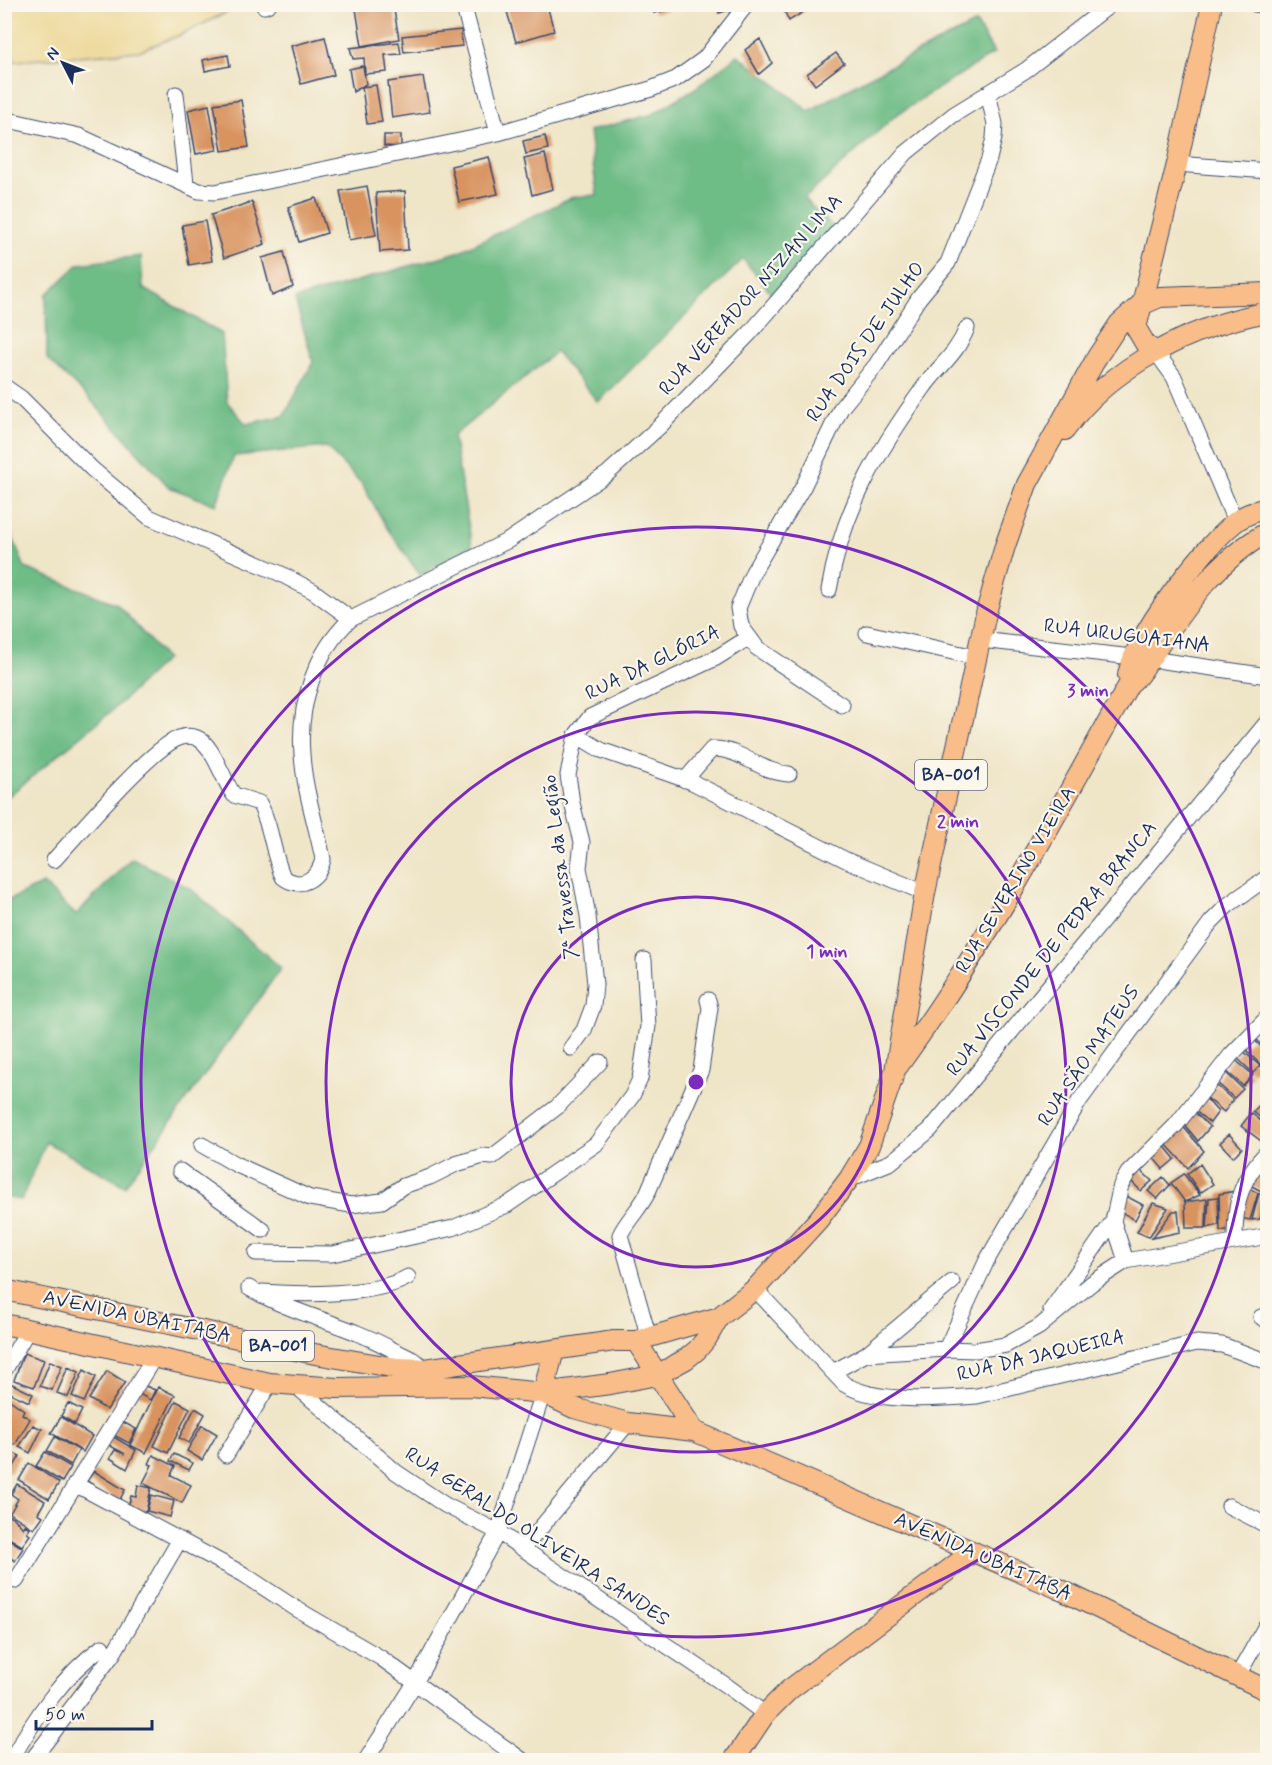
<svg xmlns="http://www.w3.org/2000/svg" width="1272" height="1765" viewBox="0 0 1272 1765" font-family="Mynerve,sans-serif">
  <rect width="100%" height="100%" fill="#fbf7ec"/>
  <filter id="ink" filterUnits="userSpaceOnUse"><feTurbulence type="fractalNoise" baseFrequency=".0167" numOctaves="2"/><feDisplacementMap in="SourceGraphic" scale="12" xChannelSelector="R" yChannelSelector="G"/><feConvolveMatrix kernelMatrix="1 2 1 2 8 2 1 2 1" color-interpolation-filters="sRGB"/></filter>
  <filter id="wash" filterUnits="userSpaceOnUse"><feTurbulence type="fractalNoise" baseFrequency=".008" numOctaves="4" result="noise"/><feDisplacementMap in="SourceGraphic" scale="24" xChannelSelector="R" yChannelSelector="G"/><feGaussianBlur stdDeviation="1.35" result="paint"/><feColorMatrix in="noise" values="0 0 0 0 0 0 0 0 0 0 0 0 0 0 0 0 0 1.4 0 .05"/><feComposite in="paint" operator="in"/></filter>
  <g filter="url(#wash)">
    <rect width="100%" height="100%" fill="#efe5c7"/>
    <!-- forest -->
    <path fill="#6ebc86" stroke="#447672" stroke-width="1.5" d="M 976,23 L 994,53 L 896,115 L 804,199 L 833,227 L 772,294 L 743,259 L 598,402 L 556,352 L 453,436 L 472,546 L 420,575 L 387,528 L 362,484 L 326,447 L 234,456 L 216,505 L 169,487 L 89,398 L 47,359 L 46,295 L 79,264 L 141,256 L 143,288 L 222,334 L 227,402 L 246,424 L 284,416 L 313,362 L 295,299 L 458,252 L 573,197 L 597,195 L 589,131 L 653,114 L 697,87 L 738,55 L 809,111 L 867,78 Z
      M 4,516 L 25,568 L 117,604 L 166,659 L 115,708 L 5,799 Z
      M 132,858 L 191,889 L 281,968 L 125,1186 L 46,1142 L 21,1200 L 5,1197 L 5,902 L 43,884 L 76,915 Z"/>
    <!-- sand -->
    <path fill="#eeda9e" stroke="#84847e" stroke-width="1.5" d="M 5,4 L 242,4 L 242,5 L 180,35 L 139,51 L 5,62 Z"/>
    <g id="blocks">
      <!-- building -->
      <path fill="#d8935f" d="M 383,4 L 393,4 L 399,39 L 362,46 L 356,9 Z
        M 652,4 L 667,4 L 668,10 L 654,13 Z
        M 717,4 L 735,4 L 736,8 L 719,13 Z
        M 781,4 L 812,4 L 813,6 L 789,21 Z
        M 505,5 L 547,5 L 554,31 L 516,42 Z
        M 461,30 L 462,46 L 404,52 L 402,36 Z
        M 325,37 L 334,75 L 301,84 L 291,46 Z
        M 760,39 L 772,63 L 759,74 L 745,50 Z
        M 399,42 L 401,54 L 385,55 L 387,72 L 365,74 L 364,58 L 353,59 L 350,48 Z
        M 836,53 L 844,63 L 815,85 L 807,74 Z
        M 228,55 L 230,66 L 205,71 L 203,60 Z
        M 363,66 L 366,84 L 353,92 L 349,69 Z
        M 423,77 L 430,112 L 392,118 L 388,82 Z
        M 376,85 L 382,122 L 367,124 L 362,87 Z
        M 241,100 L 249,147 L 222,151 L 214,104 Z
        M 209,105 L 217,150 L 196,154 L 188,110 Z
        M 384,135 L 401,135 L 401,147 L 384,146 Z
        M 545,136 L 548,149 L 526,154 L 523,141 Z
        M 545,154 L 553,189 L 532,195 L 524,159 Z
        M 489,157 L 498,194 L 459,202 L 451,166 Z
        M 367,186 L 376,235 L 349,240 L 340,191 Z
        M 405,191 L 408,250 L 380,252 L 376,193 Z
        M 316,198 L 327,233 L 299,242 L 288,207 Z
        M 252,202 L 265,244 L 224,258 L 211,215 Z
        M 205,221 L 212,261 L 189,265 L 182,225 Z
        M 284,252 L 293,287 L 272,296 L 262,258 Z
        M 1261,1029 L 1268,1035 L 1268,1051 L 1253,1036 Z
        M 1252,1038 L 1268,1053 L 1268,1072 L 1243,1047 Z
        M 1241,1049 L 1260,1066 L 1253,1073 L 1235,1056 Z
        M 1233,1058 L 1253,1075 L 1243,1086 L 1224,1069 Z
        M 1223,1070 L 1243,1089 L 1234,1098 L 1216,1082 Z
        M 1215,1084 L 1233,1100 L 1224,1112 L 1206,1097 Z
        M 1204,1096 L 1218,1112 L 1210,1123 L 1193,1109 Z
        M 1265,1099 L 1268,1102 L 1268,1123 L 1253,1112 Z
        M 1192,1110 L 1210,1127 L 1198,1141 L 1182,1122 Z
        M 1251,1113 L 1268,1127 L 1268,1146 L 1241,1126 Z
        M 1180,1123 L 1204,1151 L 1188,1168 L 1162,1140 Z
        M 1229,1134 L 1242,1148 L 1233,1157 L 1220,1143 Z
        M 1161,1142 L 1175,1159 L 1163,1169 L 1150,1154 Z
        M 1200,1164 L 1213,1184 L 1200,1193 L 1187,1174 Z
        M 1137,1167 L 1152,1181 L 1141,1191 L 1127,1177 Z
        M 1259,1169 L 1268,1175 L 1267,1194 L 1248,1184 Z
        M 1184,1174 L 1200,1195 L 1185,1202 L 1207,1199 L 1206,1228 L 1186,1228 L 1185,1202 L 1171,1183 Z
        M 1163,1177 L 1170,1185 L 1157,1199 L 1148,1191 Z
        M 1246,1187 L 1258,1193 L 1250,1220 L 1239,1218 Z
        M 1236,1191 L 1232,1229 L 1220,1231 L 1219,1194 Z
        M 1259,1193 L 1266,1197 L 1260,1219 L 1252,1220 Z
        M 1124,1195 L 1143,1205 L 1135,1220 L 1118,1210 Z
        M 1218,1197 L 1219,1225 L 1207,1228 L 1209,1198 Z
        M 1153,1203 L 1168,1208 L 1149,1237 L 1137,1232 Z
        M 1173,1211 L 1178,1211 L 1180,1232 L 1152,1238 Z
        M 24,1353 L 44,1360 L 34,1387 L 14,1380 Z
        M 50,1361 L 62,1366 L 52,1390 L 40,1386 Z
        M 68,1367 L 79,1372 L 68,1397 L 57,1393 Z
        M 84,1370 L 96,1377 L 84,1402 L 72,1396 Z
        M 107,1371 L 125,1382 L 107,1410 L 89,1399 Z
        M 10,1383 L 33,1394 L 29,1402 L 6,1391 Z
        M 143,1385 L 155,1390 L 150,1400 L 139,1394 Z
        M 158,1387 L 175,1395 L 146,1453 L 130,1445 Z
        M 4,1396 L 24,1410 L 22,1414 L 30,1419 L 15,1445 L 4,1439 Z
        M 176,1401 L 190,1408 L 168,1453 L 154,1446 Z
        M 68,1403 L 82,1410 L 75,1424 L 61,1416 Z
        M 195,1408 L 205,1414 L 189,1443 L 179,1438 Z
        M 61,1417 L 92,1436 L 83,1452 L 51,1433 Z
        M 119,1420 L 136,1429 L 129,1443 L 112,1434 Z
        M 33,1425 L 42,1429 L 30,1453 L 19,1447 Z
        M 202,1425 L 217,1434 L 202,1460 L 187,1451 Z
        M 112,1436 L 136,1450 L 127,1469 L 110,1458 L 115,1450 L 125,1454 L 107,1444 Z
        M 55,1437 L 79,1450 L 71,1465 L 47,1451 Z
        M 4,1448 L 20,1456 L 10,1473 L 4,1470 Z
        M 45,1452 L 71,1467 L 62,1482 L 36,1466 Z
        M 174,1454 L 193,1463 L 189,1470 L 170,1461 Z
        M 153,1455 L 175,1466 L 171,1475 L 191,1485 L 182,1503 L 143,1483 L 152,1465 L 149,1464 Z
        M 29,1463 L 59,1483 L 49,1499 L 19,1480 Z
        M 94,1471 L 125,1490 L 119,1501 L 87,1481 Z
        M 17,1484 L 45,1501 L 38,1513 L 43,1516 L 34,1529 L 10,1513 L 18,1499 L 11,1494 Z
        M 138,1485 L 151,1488 L 146,1512 L 128,1508 L 131,1496 L 136,1497 Z
        M 151,1495 L 174,1501 L 170,1517 L 147,1511 Z
        M 4,1514 L 13,1517 L 23,1528 L 25,1525 L 30,1528 L 27,1533 L 30,1535 L 22,1546 L 4,1535 Z
        M 4,1536 L 23,1548 L 15,1561 L 4,1554 Z"/>
    </g>
  </g>
  <g filter="url(#ink)">
    <use href="#blocks" fill-opacity="0" stroke="#3b4a6e" stroke-width="1.5"/>
    <g fill="none" stroke-linecap="round" stroke-linejoin="round">
      <!-- minor casing -->
      <g stroke="#3b4a6e" stroke-width="17">
        <path id="minor" d="M 463,4 L 498,133
          M 1255,4 L 1268,6
          M 264,6 L 269,4
          M 176,94 L 186,183
          M 4,119 L 79,136 L 199,191 L 215,192 L 498,133 L 651,89 L 676,79 L 704,59 L 747,4
          M 1177,164 L 1268,171
          M 1156,352 L 1174,377 L 1235,521
          M 5,387 L 21,398 L 92,469 L 149,517 L 279,573 L 313,591 L 351,619
          M 829,590 C 842,511 877,452 924,387 C 939,366 957,354 967,328
          M 867,633 L 966,655
          M 981,640 L 1150,659 L 1268,676
          M 842,705 L 757,648 L 741,626 L 738,608 L 753,572 L 803,487 L 841,408 L 876,365 L 919,298 L 948,263 L 989,159 L 994,138 L 995,124 L 988,93
          M 576,735 L 601,750 L 692,782 L 846,860 L 925,893
          M 685,780 L 712,749 C 741,748 761,773 789,774
          M 54,860 C 78,834 151,748 179,738 C 185,736 192,736 197,738 C 213,744 223,781 234,795 L 259,803 C 272,826 272,853 283,877 C 301,891 319,878 323,859 C 316,824 304,789 302,754 C 298,706 315,651 351,619 L 509,540 L 607,474 L 659,427 L 750,333 L 906,153 L 953,115 L 1026,70 L 1111,4
          M 571,1048 L 584,1030 L 593,1006 L 595,984 L 588,916 L 579,868 L 582,842 L 572,803 L 568,775 L 576,735 L 590,717 L 716,658 L 748,638
          M 202,1145 L 235,1164 L 310,1198 L 351,1205 L 382,1201 L 403,1186 L 430,1177 L 456,1164 L 483,1156 L 492,1157 L 557,1107 L 600,1062
          M 180,1171 L 263,1230
          M 849,1179 L 891,1162 L 930,1130 L 1268,721
          M 1235,1240 C 1235,1201 1240,1180 1268,1151
          M 256,1253 L 332,1254 L 453,1228 L 507,1205 L 596,1144 L 632,1096 L 640,1079 L 648,1026 L 644,960
          M 1126,1261 L 1113,1221 L 1121,1185 L 1128,1173 L 1176,1125 L 1231,1055 L 1268,1017
          M 249,1288 C 295,1315 347,1324 393,1350 C 405,1356 415,1359 425,1369
          M 755,1289 L 844,1384 C 877,1404 939,1399 977,1396 L 1197,1343 L 1222,1345 L 1268,1362
          M 262,1292 C 300,1295 376,1296 408,1277
          M 1051,1310 L 1113,1221
          M 1261,1317 L 1268,1321
          M 649,1338 L 620,1235 C 627,1220 639,1210 647,1194 L 701,1070 L 710,1008 L 708,1000
          M 946,1349 L 987,1260 L 1080,1100 L 1211,922 L 1228,905 L 1268,877
          M 866,1354 L 952,1282
          M 4,1371 L 28,1330
          M 833,1372 L 866,1354 L 946,1349 L 975,1350 L 1006,1345 L 1039,1327 L 1092,1283 L 1126,1261 L 1268,1236
          M 295,1385 L 396,1472 L 445,1505 L 498,1532 L 727,1686 L 765,1714
          M 226,1455 L 270,1383
          M 75,1484 L 243,1574 L 295,1608 L 381,1658 L 522,1760
          M 1229,1506 L 1268,1526
          M 523,1549 L 628,1423
          M 16,1581 L 155,1356
          M 1238,1675 L 1268,1622
          M 11,1760 C 34,1719 63,1675 102,1647
          M 32,1760 L 113,1654 L 179,1541
          M 366,1760 L 415,1683 L 498,1532 L 543,1393"/>
      </g>
      <!-- major casing -->
      <g stroke="#3b4a6e" stroke-width="22">
        <path id="major" d="M 1156,352 L 1146,345 L 1136,328 L 1177,164 L 1212,4
          M 1065,430 C 1110,366 1192,326 1268,312
          M 1128,675 C 1136,634 1201,550 1234,523 C 1243,515 1256,511 1268,507
          M 898,1066 C 986,945 1057,814 1129,684 L 1138,676 C 1177,621 1206,566 1268,532
          M 4,1290 L 315,1354 L 397,1368 L 425,1369 L 614,1341 L 636,1341 L 719,1317 L 755,1289 L 818,1220 L 849,1179 L 869,1146 L 895,1071 L 925,893 L 987,609 L 1005,546 L 1027,484 L 1097,357 L 1119,324 L 1139,306 L 1160,297 L 1268,293
          M 4,1324 L 270,1383 L 337,1388 L 471,1386 L 543,1393 L 610,1384 L 657,1375 L 686,1359 L 697,1350 L 707,1338 L 719,1317
          M 636,1341 L 694,1431
          M 554,1350 L 543,1393 L 574,1408 L 628,1423 L 694,1431 L 1057,1588 L 1268,1691
          M 734,1760 L 765,1714 L 789,1690 L 971,1553"/>
      </g>
      <!-- minor -->
      <use href="#minor" stroke="#fff" stroke-width="15"/>
      <!-- major -->
      <use href="#major" stroke="#f8bd89" stroke-width="20"/>
    </g>
  </g>
  <!-- distance rings -->
  <g fill="none" stroke="#7b2cbf" stroke-width="3">
    <circle cx="696" cy="1082" r="185"/>
    <circle cx="696" cy="1082" r="370"/>
    <circle cx="696" cy="1082" r="555"/>
  </g>
  <g text-anchor="middle" dominant-baseline="central" stroke-width="4.5" stroke-linejoin="round" paint-order="stroke">
    <!-- shield labels -->
    <g fill="#fbf7ec" stroke="#5e6b89" stroke-width="1.5">
      <rect x="915" y="760" width="72" height="30" rx="4.5"/>
      <rect x="242" y="1331" width="72" height="30" rx="4.5"/>
    </g>
    <g font-size="18" font-weight="bold" fill="#1b2f5e">
      <text x="951" y="775">BA-001</text>
      <text x="278" y="1346">BA-001</text>
    </g>
    <!-- street labels -->
    <g font-size="20" fill="#1b2f5e" stroke="#fbf7ec">
      <text transform="translate(751 295) rotate(-48)">RUA VEREADOR NIZAN LIMA</text>
      <text transform="translate(866 342) rotate(-55)">RUA DOIS DE JULHO</text>
      <text transform="translate(1127 636) rotate(7)">RUA URUGUAIANA</text>
      <text transform="translate(653 663) rotate(-26)">RUA DA GLÓRIA</text>
      <text transform="translate(561 867) rotate(-97)">7ª Travessa da Legião</text>
      <text transform="translate(1016 880) rotate(-59)">RUA SEVERINO VIEIRA</text>
      <text transform="translate(1052 949) rotate(-51)">RUA VISCONDE DE PEDRA BRANCA</text>
      <text transform="translate(1089 1056) rotate(-56)">RUA SÃO MATEUS</text>
      <text transform="translate(137 1317) rotate(12)">AVENIDA UBAITABA</text>
      <text transform="translate(1041 1356) rotate(-13)">RUA DA JAQUEIRA</text>
      <text transform="translate(537 1537) rotate(33)">RUA GERALDO OLIVEIRA SANDES</text>
      <text transform="translate(983 1557) rotate(24)">AVENIDA UBAITABA</text>
    </g>
  </g>
  <circle cx="696" cy="1082" r="9" fill="#7b2cbf" stroke="#fbf7ec" stroke-width="3"/>
  <g font-size="18" text-anchor="middle" font-weight="bold" fill="#7b2cbf" stroke="#fbf7ec" stroke-width="4.5" stroke-linejoin="round" paint-order="stroke">
    <text x="1088" y="696">3 min</text>
    <text x="958" y="827">2 min</text>
    <text x="827" y="957">1 min</text>
  </g>
  <!-- margin -->
  <rect width="1272" height="1765" fill="none" stroke="#fbf7ec" stroke-width="24"/>
  <!-- north arrow -->
  <g transform="translate(63 63) rotate(312)" stroke="#fbf7ec" stroke-width="4.5" paint-order="stroke">
  <path d="M0-4.5L10 22L0 15L-10 22Z" fill="#1b2f5e"/>
  <text y="-9" font-size="16" font-weight="bold" text-anchor="middle" fill="#1b2f5e">N</text>
  </g>
  <!-- scale -->
  <path d="M36 1720v9h116v-9" fill="none" stroke="#1b2f5e" stroke-width="3"/>
  <text x="45" y="1720" font-size="18" fill="#1b2f5e" stroke="#fbf7ec" stroke-width="4.5" paint-order="stroke">50 m</text>
</svg>
